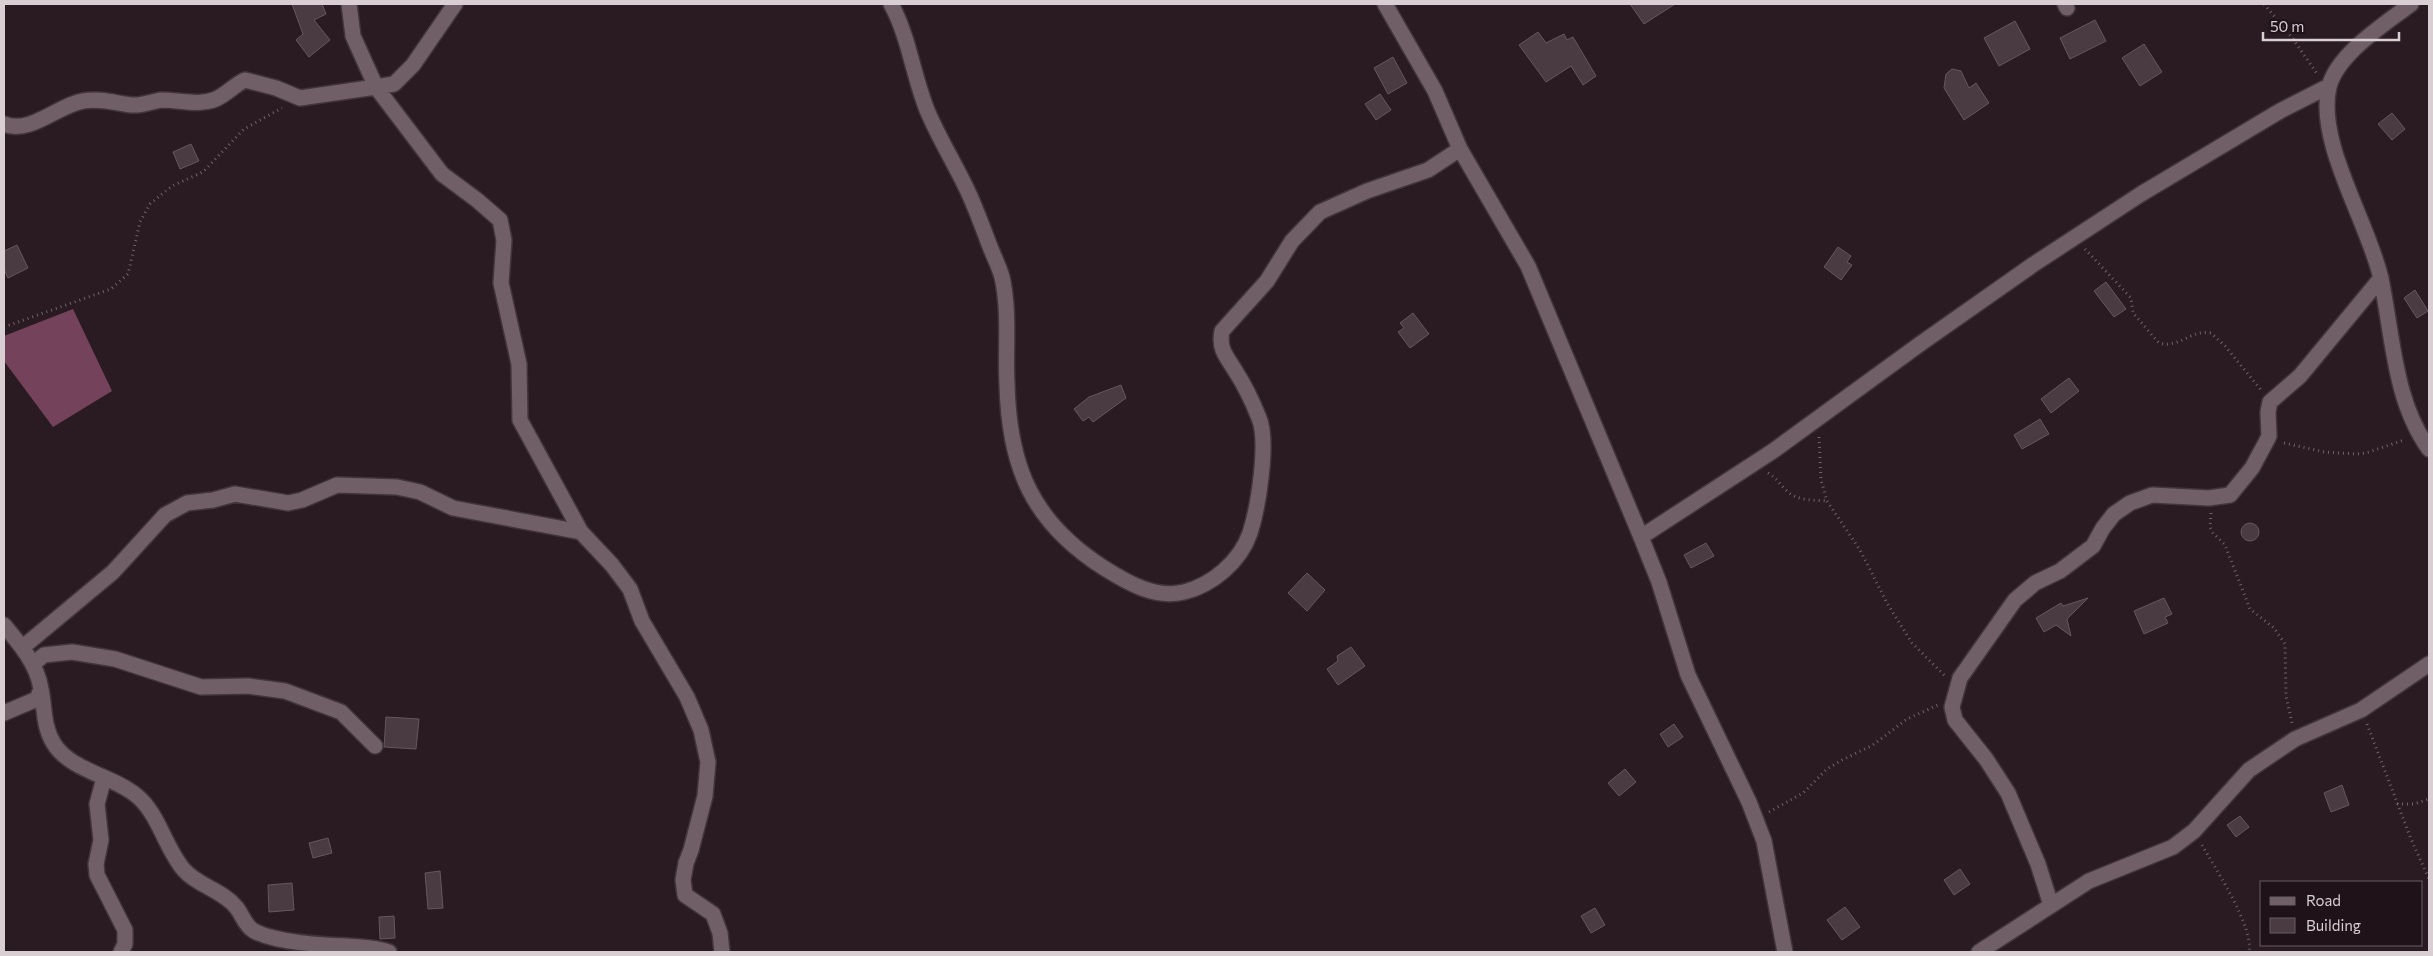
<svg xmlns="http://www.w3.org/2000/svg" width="2433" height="956" viewBox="0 0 2433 956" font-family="Commissioner,sans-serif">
  <rect width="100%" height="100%" fill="#291b21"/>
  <!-- forest -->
  <path fill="#75425b" d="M 73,309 L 112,391 L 53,427 L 4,361 L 4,336 Z"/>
  <!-- building -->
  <path fill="#4a3a41" stroke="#67565d" d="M 292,4 L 322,4 L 326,14 L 314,20 L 330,40 L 309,57 L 296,40 L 303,34 Z
    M 1630,4 L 1675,4 L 1644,24 Z
    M 2095,20 L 2106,41 L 2070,59 L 2060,38 Z
    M 2015,21 L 2030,49 L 1999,66 L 1984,38 Z
    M 1538,32 L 1546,43 L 1564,34 L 1567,40 L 1573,37 L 1596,76 L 1583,85 L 1571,66 L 1546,82 L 1519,45 Z
    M 2144,44 L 2162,72 L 2140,86 L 2122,58 Z
    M 1393,57 L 1407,83 L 1388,94 L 1374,68 Z
    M 1952,69 L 1961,71 L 1969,88 L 1976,83 L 1989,103 L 1964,120 L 1944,88 L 1946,74 Z
    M 1380,94 L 1391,110 L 1376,120 L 1365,104 Z
    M 2392,113 L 2405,129 L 2392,140 L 2378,124 Z
    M 191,144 L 199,161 L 180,169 L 173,152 Z
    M 17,245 L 28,268 L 8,278 L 4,269 L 4,251 Z
    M 1838,247 L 1851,256 L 1847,262 L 1852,265 L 1841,280 L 1824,267 Z
    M 2106,282 L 2126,309 L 2114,317 L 2094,291 Z
    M 2415,290 L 2428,311 L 2417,318 L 2404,298 Z
    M 1413,313 L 1429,334 L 1410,348 L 1398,332 L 1404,328 L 1400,323 Z
    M 2069,378 L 2079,391 L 2051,413 L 2041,399 Z
    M 1121,385 L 1126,398 L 1093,422 L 1089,417 L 1083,421 L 1074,409 L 1089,397 Z
    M 2040,419 L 2049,434 L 2022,449 L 2014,435 Z
    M2241 532a9 9 0 1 1 18 0a9 9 0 1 1-18 0Z
    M 1706,543 L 1714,556 L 1691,568 L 1684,555 Z
    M 1307,573 L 1325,590 L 1307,611 L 1288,593 Z
    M 2088,598 L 2067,619 L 2071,636 L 2056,625 L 2044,632 L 2036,618 L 2061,603 L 2063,606 Z
    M 2164,598 L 2172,614 L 2165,617 L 2168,623 L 2144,634 L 2134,611 Z
    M 1351,647 L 1365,666 L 1338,685 L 1327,669 L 1338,661 L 1337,656 Z
    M 386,717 L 419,719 L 416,749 L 384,747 Z
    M 1674,724 L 1683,737 L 1668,747 L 1660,734 Z
    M 1625,769 L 1636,782 L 1619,796 L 1608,783 Z
    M 2342,785 L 2349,805 L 2331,812 L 2324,793 Z
    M 2240,816 L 2249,827 L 2236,837 L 2227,825 Z
    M 328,838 L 332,853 L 313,858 L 309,843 Z
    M 1960,869 L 1970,884 L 1954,895 L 1944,880 Z
    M 440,871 L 443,908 L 428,909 L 425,873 Z
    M 292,883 L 294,910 L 269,912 L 268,885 Z
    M 1845,907 L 1860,927 L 1842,940 L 1827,920 Z
    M 1595,908 L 1605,925 L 1591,933 L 1581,916 Z
    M 394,916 L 395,938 L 380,939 L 379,917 Z"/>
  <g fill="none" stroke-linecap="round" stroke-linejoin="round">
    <!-- street casing -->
    <g stroke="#41353b" stroke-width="18">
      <path id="street" d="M 349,4 L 353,36 L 376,87 L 394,84 L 413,65 L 455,4
        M 891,4 C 909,37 913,75 927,110 C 939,139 957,167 970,196 C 977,212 983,228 989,244 C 993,255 999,266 1002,277 C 1010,312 1005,349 1007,384 C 1009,467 1032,522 1104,568 C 1128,583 1155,599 1184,592 C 1212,585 1240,562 1250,533 C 1258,508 1269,442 1259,418 C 1253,403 1245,386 1236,372 C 1228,358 1218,350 1222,331 L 1267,281 L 1292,241 L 1320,212 L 1367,191 L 1428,170 L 1460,149
        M 1385,4 L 1435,91 L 1460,149 L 1528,266 L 1641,537 L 1659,582 L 1688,675 L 1749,802 L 1764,841 L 1785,952
        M 2065,4 L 2067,8
        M 2411,4 C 2385,24 2337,54 2329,87 C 2316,143 2369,223 2381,279 C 2393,336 2394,401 2429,449
        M 4,124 C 30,135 58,105 83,101 C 100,98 115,103 132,105 C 142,106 152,101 162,100 C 180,100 199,106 216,99 C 227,94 234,85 245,80 L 276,88 L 300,98 L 376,87 L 442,174 L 477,200 L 500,220 L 504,240 L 501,283 L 519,364 L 520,420 L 581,532 L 612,565 L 630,589 L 642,621 L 687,697 L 701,730 L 708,762 L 705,796 L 691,850 L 686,863 L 683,880 L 685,895 L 713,914 L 720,933 L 722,952
        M 1641,537 L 1773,451 L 1920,344 L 2034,264 L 2141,194 L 2280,111 L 2329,86
        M 4,625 C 20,644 37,664 41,689 C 45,708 43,727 54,744 C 71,771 114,776 137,796 C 159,814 165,848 184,870 C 198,886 222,890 236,907 C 242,914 245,926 254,931 C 277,943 322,945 347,946 C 361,947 376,947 389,952
        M 23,647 L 113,572 L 165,515 L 187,503 L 213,500 L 235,494 L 288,503 L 302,500 L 337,485 L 397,487 L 420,492 L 453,508 L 581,532
        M 33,664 L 44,655 L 72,652 L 115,659 L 201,687 L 248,686 L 285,691 L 341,712 L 375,746
        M 4,713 L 37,699 L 41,689
        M 104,778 L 97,804 L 101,840 L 96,864 L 97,875 L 125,930 L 125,944 L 121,952
        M 2051,905 L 2038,864 L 2008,793 L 1986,759 L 1955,720 L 1952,707 L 1960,678 L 2015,600 L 2035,583 L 2060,571 L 2093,546 L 2103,528 L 2114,514 L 2130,503 L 2152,495 L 2209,498 L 2230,495 L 2252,468 L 2266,442 L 2269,436 L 2268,412 L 2270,402 L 2300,376 L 2381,278
        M 1979,952 L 2089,881 L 2173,847 L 2194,831 L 2249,770 L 2295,739 L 2361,710 L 2429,664"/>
    </g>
    <!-- path -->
    <path stroke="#706368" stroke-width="3" stroke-dasharray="1 4" stroke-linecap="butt" d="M 2264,4 L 2293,39 L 2318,75
      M 2085,249 L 2131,298 L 2133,313 L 2159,343 C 2179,349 2191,329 2211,333 L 2225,346 L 2261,390
      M 4,327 L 111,289 L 128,274 L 140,222 L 150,204 L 172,186 L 203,172 L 244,129 L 282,108
      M 1819,437 L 1821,480 L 1827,501 L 1860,550 L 1887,603 L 1912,643 L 1945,676
      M 2284,443 L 2324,452 L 2355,454 L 2366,453 L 2404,440
      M 1768,473 C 1777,478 1781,486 1788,492 C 1798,501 1815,500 1827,501
      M 2211,513 L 2210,527 L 2213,533 L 2225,545 L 2250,609 L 2274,628 L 2285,644 L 2286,696 L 2292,723
      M 2367,724 L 2411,839 L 2429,879
      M 2397,804 L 2414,804 L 2429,799
      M 1769,812 L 1803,793 L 1827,769 L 1842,760 L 1873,745 L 1907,719 L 1938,705
      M 2202,845 C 2215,868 2254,927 2249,952"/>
    <!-- street -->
    <use href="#street" stroke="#715f67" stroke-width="15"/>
  </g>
  <!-- border -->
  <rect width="2433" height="956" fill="none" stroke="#d9cfd3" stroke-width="10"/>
  <!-- legend -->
  <rect x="2260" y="881" width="162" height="65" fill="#1f1218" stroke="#695e63"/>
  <rect x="2270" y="897" width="25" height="8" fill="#715f67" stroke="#695e63"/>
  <text x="2306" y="906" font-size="15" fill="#d9cfd3">Road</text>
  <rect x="2270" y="918" width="25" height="15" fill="#4a3a41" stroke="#695e63"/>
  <text x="2306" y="931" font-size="15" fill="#d9cfd3">Building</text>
  <!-- scale -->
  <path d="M2263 32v8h136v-8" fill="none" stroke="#d9cfd3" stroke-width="2.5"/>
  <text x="2270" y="32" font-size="15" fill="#d9cfd3" stroke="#1f1218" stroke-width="4" paint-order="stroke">50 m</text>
</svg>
